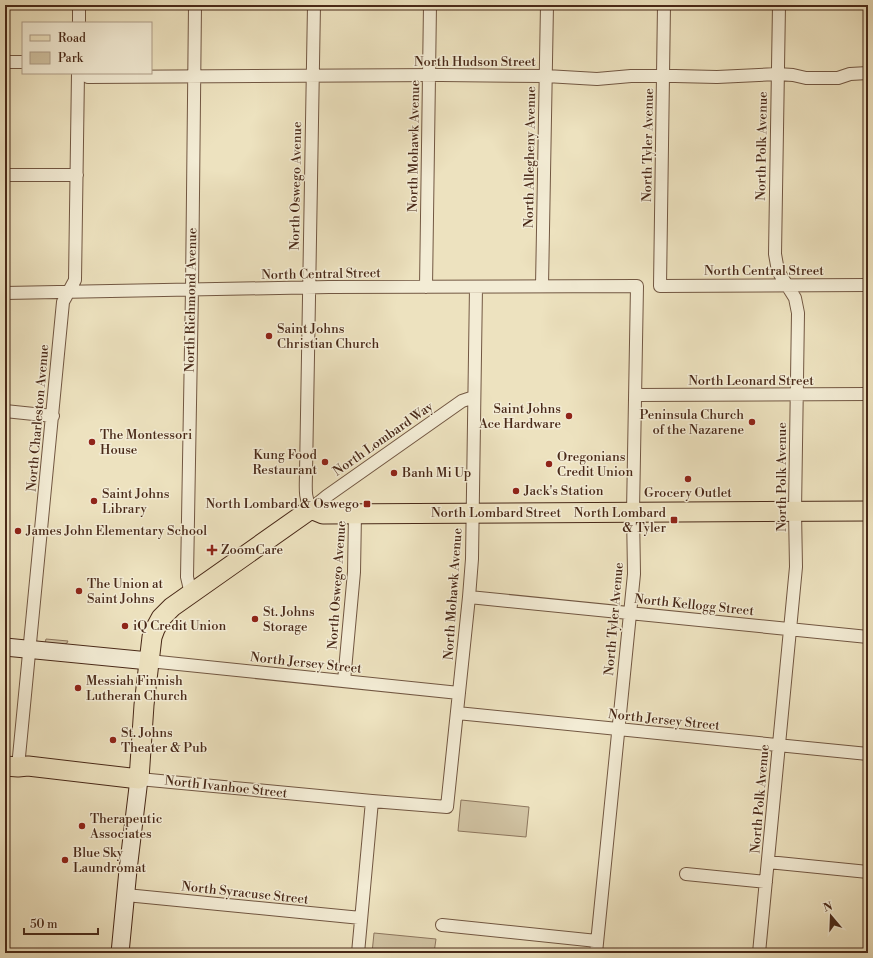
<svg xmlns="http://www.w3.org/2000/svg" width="873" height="958" viewBox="0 0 873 958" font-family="'Libre Bodoni',serif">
  <rect width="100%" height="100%" fill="#ede2bf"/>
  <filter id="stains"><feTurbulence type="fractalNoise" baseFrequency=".005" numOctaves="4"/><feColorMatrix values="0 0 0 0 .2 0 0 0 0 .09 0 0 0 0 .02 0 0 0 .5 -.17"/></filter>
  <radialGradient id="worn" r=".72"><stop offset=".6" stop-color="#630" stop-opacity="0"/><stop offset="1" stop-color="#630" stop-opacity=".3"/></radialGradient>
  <!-- green -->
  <path fill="#d1c3a3" stroke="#8d765e" d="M 46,639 L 68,641 L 67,643 L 63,645 L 45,643 Z
    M 461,800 L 529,807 L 526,837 L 458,831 Z
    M 374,933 L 436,939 L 434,953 L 372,953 Z"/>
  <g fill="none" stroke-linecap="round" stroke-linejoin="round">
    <!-- street casing -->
    <g stroke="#725742" stroke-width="14">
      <path id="street" d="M 314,5 L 306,473 C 306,486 304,498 311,509 L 327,496 L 462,401 L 474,397
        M 664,5 L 660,286 L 868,285
        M 79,23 L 79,5
        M 5,62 L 23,62
        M 82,73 L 88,77 L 441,75 L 546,76 L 597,79 L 631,76 L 675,76 L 717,77 L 777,74 L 793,75 L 806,78 L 838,78 L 850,74 L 868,73
        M 5,175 L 77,175
        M 542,286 L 547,5
        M 426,287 L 430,5
        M 5,293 L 329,287 L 637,286 L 633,512 L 634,574 L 596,953
        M 635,395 L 868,394
        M 5,411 L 53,416
        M 191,594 L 187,577 L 192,289 L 195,5
        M 469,597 L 868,637
        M 149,661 L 459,693
        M 344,681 L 354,572 L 355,514
        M 457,713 L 868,754
        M 18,767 L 63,302 L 75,280 L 78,73
        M 139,779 L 372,801 L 447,807 L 469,597 L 472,559 L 476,287
        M 768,862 L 868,872
        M 686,874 L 766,882
        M 126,895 L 361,918
        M 442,925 L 597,941
        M 358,953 L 372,801
        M 759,953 L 796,567 L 795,511 L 798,313 L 795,298 L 778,271 L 775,254 L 779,5"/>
    </g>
    <!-- secondary casing -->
    <g stroke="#492918" stroke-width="19">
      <path id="secondary" d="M 5,647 L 149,661
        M 120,953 L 128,870 L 139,779"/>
    </g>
    <!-- primary casing -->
    <g stroke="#492918" stroke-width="21">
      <path id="primary" d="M 5,766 L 18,767 L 28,766 L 139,779 L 144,705 L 152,637 L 155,629 L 161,618 L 172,607 L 311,509 L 323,514 L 868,511"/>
    </g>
    <!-- street -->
    <use href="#street" stroke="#f3ecd5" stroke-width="12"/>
    <!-- secondary -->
    <use href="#secondary" stroke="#f3ecd5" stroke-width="17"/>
    <!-- primary -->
    <use href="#primary" stroke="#ede2bf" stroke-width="19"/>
  </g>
  <!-- markers -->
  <g fill="#8f2418" stroke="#f3ecd5" stroke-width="1.5">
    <circle cx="269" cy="336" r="4"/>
    <circle cx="569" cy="416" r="4"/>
    <circle cx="752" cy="422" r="4"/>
    <circle cx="92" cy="442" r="4"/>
    <circle cx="325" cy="462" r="4"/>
    <circle cx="549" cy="464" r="4"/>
    <circle cx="394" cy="473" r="4"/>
    <circle cx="688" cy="479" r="4"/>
    <circle cx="516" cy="491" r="4"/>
    <circle cx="94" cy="501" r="4"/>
    <rect x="363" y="500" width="8" height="8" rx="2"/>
    <rect x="670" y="516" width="8" height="8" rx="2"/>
    <circle cx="18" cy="531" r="4"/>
    <path d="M210 544h4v4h4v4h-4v4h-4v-4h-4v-4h4z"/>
    <circle cx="79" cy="591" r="4"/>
    <circle cx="255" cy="619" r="4"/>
    <circle cx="125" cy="626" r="4"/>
    <circle cx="78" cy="688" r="4"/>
    <circle cx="113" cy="740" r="4"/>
    <circle cx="82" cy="826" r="4"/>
    <circle cx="65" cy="860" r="4"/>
  </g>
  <g text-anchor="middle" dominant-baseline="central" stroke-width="3" stroke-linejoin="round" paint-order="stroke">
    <!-- street labels -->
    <g font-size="13" fill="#492918" stroke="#f3ecd5">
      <text x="475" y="62">North Hudson Street</text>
      <text transform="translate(648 145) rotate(-89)">North Tyler Avenue</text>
      <text transform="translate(414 146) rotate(-89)">North Mohawk Avenue</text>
      <text transform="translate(762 146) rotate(-89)">North Polk Avenue</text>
      <text transform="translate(530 157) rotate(-89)">North Allegheny Avenue</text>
      <text transform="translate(296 186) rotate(-89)">North Oswego Avenue</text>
      <text x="764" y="271">North Central Street</text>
      <text transform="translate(321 274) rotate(-1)">North Central Street</text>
      <text transform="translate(191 300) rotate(-89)">North Richmond Avenue</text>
      <text x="751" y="381">North Leonard Street</text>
      <text transform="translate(38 418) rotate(-85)">North Charleston Avenue</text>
      <text transform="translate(383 439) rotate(-35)">North Lombard Way</text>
      <text transform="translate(782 477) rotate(-90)">North Polk Avenue</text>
      <text x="496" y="513">North Lombard Street</text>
      <text transform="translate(337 585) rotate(-86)">North Oswego Avenue</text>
      <text transform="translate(453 594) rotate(-86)">North Mohawk Avenue</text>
      <text transform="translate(694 605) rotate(6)">North Kellogg Street</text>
      <text transform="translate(614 619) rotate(-85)">North Tyler Avenue</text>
      <text transform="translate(306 663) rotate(6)">North Jersey Street</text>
      <text transform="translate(664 720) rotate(6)">North Jersey Street</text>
      <text transform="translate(226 787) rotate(6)">North Ivanhoe Street</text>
      <text transform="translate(760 799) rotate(-85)">North Polk Avenue</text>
      <text transform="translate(245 893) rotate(6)">North Syracuse Street</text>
    </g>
    <!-- poi labels -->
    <g font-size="13" fill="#492918" stroke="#f3ecd5" text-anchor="start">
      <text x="277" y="329">Saint Johns<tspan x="277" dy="15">Christian Church</tspan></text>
      <text x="561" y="409" text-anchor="end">Saint Johns<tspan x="561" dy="15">Ace Hardware</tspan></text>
      <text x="744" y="415" text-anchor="end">Peninsula Church<tspan x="744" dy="15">of the Nazarene</tspan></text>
      <text x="100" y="435">The Montessori<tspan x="100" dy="15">House</tspan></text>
      <text x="317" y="455" text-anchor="end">Kung Food<tspan x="317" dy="15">Restaurant</tspan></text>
      <text x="557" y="457">Oregonians<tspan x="557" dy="15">Credit Union</tspan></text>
      <text x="402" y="473">Banh Mi Up</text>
      <text x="524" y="491">Jack's Station</text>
      <text x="688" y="493" text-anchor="middle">Grocery Outlet</text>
      <text x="102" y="494">Saint Johns<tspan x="102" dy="15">Library</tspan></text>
      <text x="359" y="504" text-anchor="end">North Lombard &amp; Oswego</text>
      <text x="666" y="513" text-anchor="end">North Lombard<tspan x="666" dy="15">&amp; Tyler</tspan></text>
      <text x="26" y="531">James John Elementary School</text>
      <text x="221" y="550">ZoomCare</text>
      <text x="87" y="584">The Union at<tspan x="87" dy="15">Saint Johns</tspan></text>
      <text x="263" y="612">St. Johns<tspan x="263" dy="15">Storage</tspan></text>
      <text x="133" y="626">iQ Credit Union</text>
      <text x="86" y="681">Messiah Finnish<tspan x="86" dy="15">Lutheran Church</tspan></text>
      <text x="121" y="733">St. Johns<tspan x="121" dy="15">Theater &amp; Pub</tspan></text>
      <text x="90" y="819">Therapeutic<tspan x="90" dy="15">Associates</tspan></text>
      <text x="73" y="853">Blue Sky<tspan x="73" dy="15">Laundromat</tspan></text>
    </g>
  </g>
  <!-- margin -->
  <rect width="873" height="958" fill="none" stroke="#ede2bf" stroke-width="20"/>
  <rect x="6" y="6" width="861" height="946" fill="none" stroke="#492918" stroke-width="2"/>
  <rect x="10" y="10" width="853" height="938" fill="none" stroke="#492918"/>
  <!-- legend -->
  <rect x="22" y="22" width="130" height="52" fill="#f3ecd5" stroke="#af9e89"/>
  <rect x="30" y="35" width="20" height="6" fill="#ede2bf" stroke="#af9e89"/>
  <text x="58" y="42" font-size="12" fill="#492918">Road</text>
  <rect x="30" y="52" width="20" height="12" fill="#d1c3a3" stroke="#af9e89"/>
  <text x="58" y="62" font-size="12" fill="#492918">Park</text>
  <!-- north arrow -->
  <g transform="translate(831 916) rotate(341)" stroke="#f3ecd5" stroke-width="3" paint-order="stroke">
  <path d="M0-3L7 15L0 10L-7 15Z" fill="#492918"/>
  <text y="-6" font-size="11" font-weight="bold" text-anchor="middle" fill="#492918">N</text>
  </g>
  <!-- scale -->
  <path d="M24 928v6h74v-6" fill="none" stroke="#492918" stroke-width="2"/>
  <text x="30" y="928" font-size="12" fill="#492918" stroke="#f3ecd5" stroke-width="3" paint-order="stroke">50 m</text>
  <rect width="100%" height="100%" filter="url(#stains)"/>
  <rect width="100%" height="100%" fill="url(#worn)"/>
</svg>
